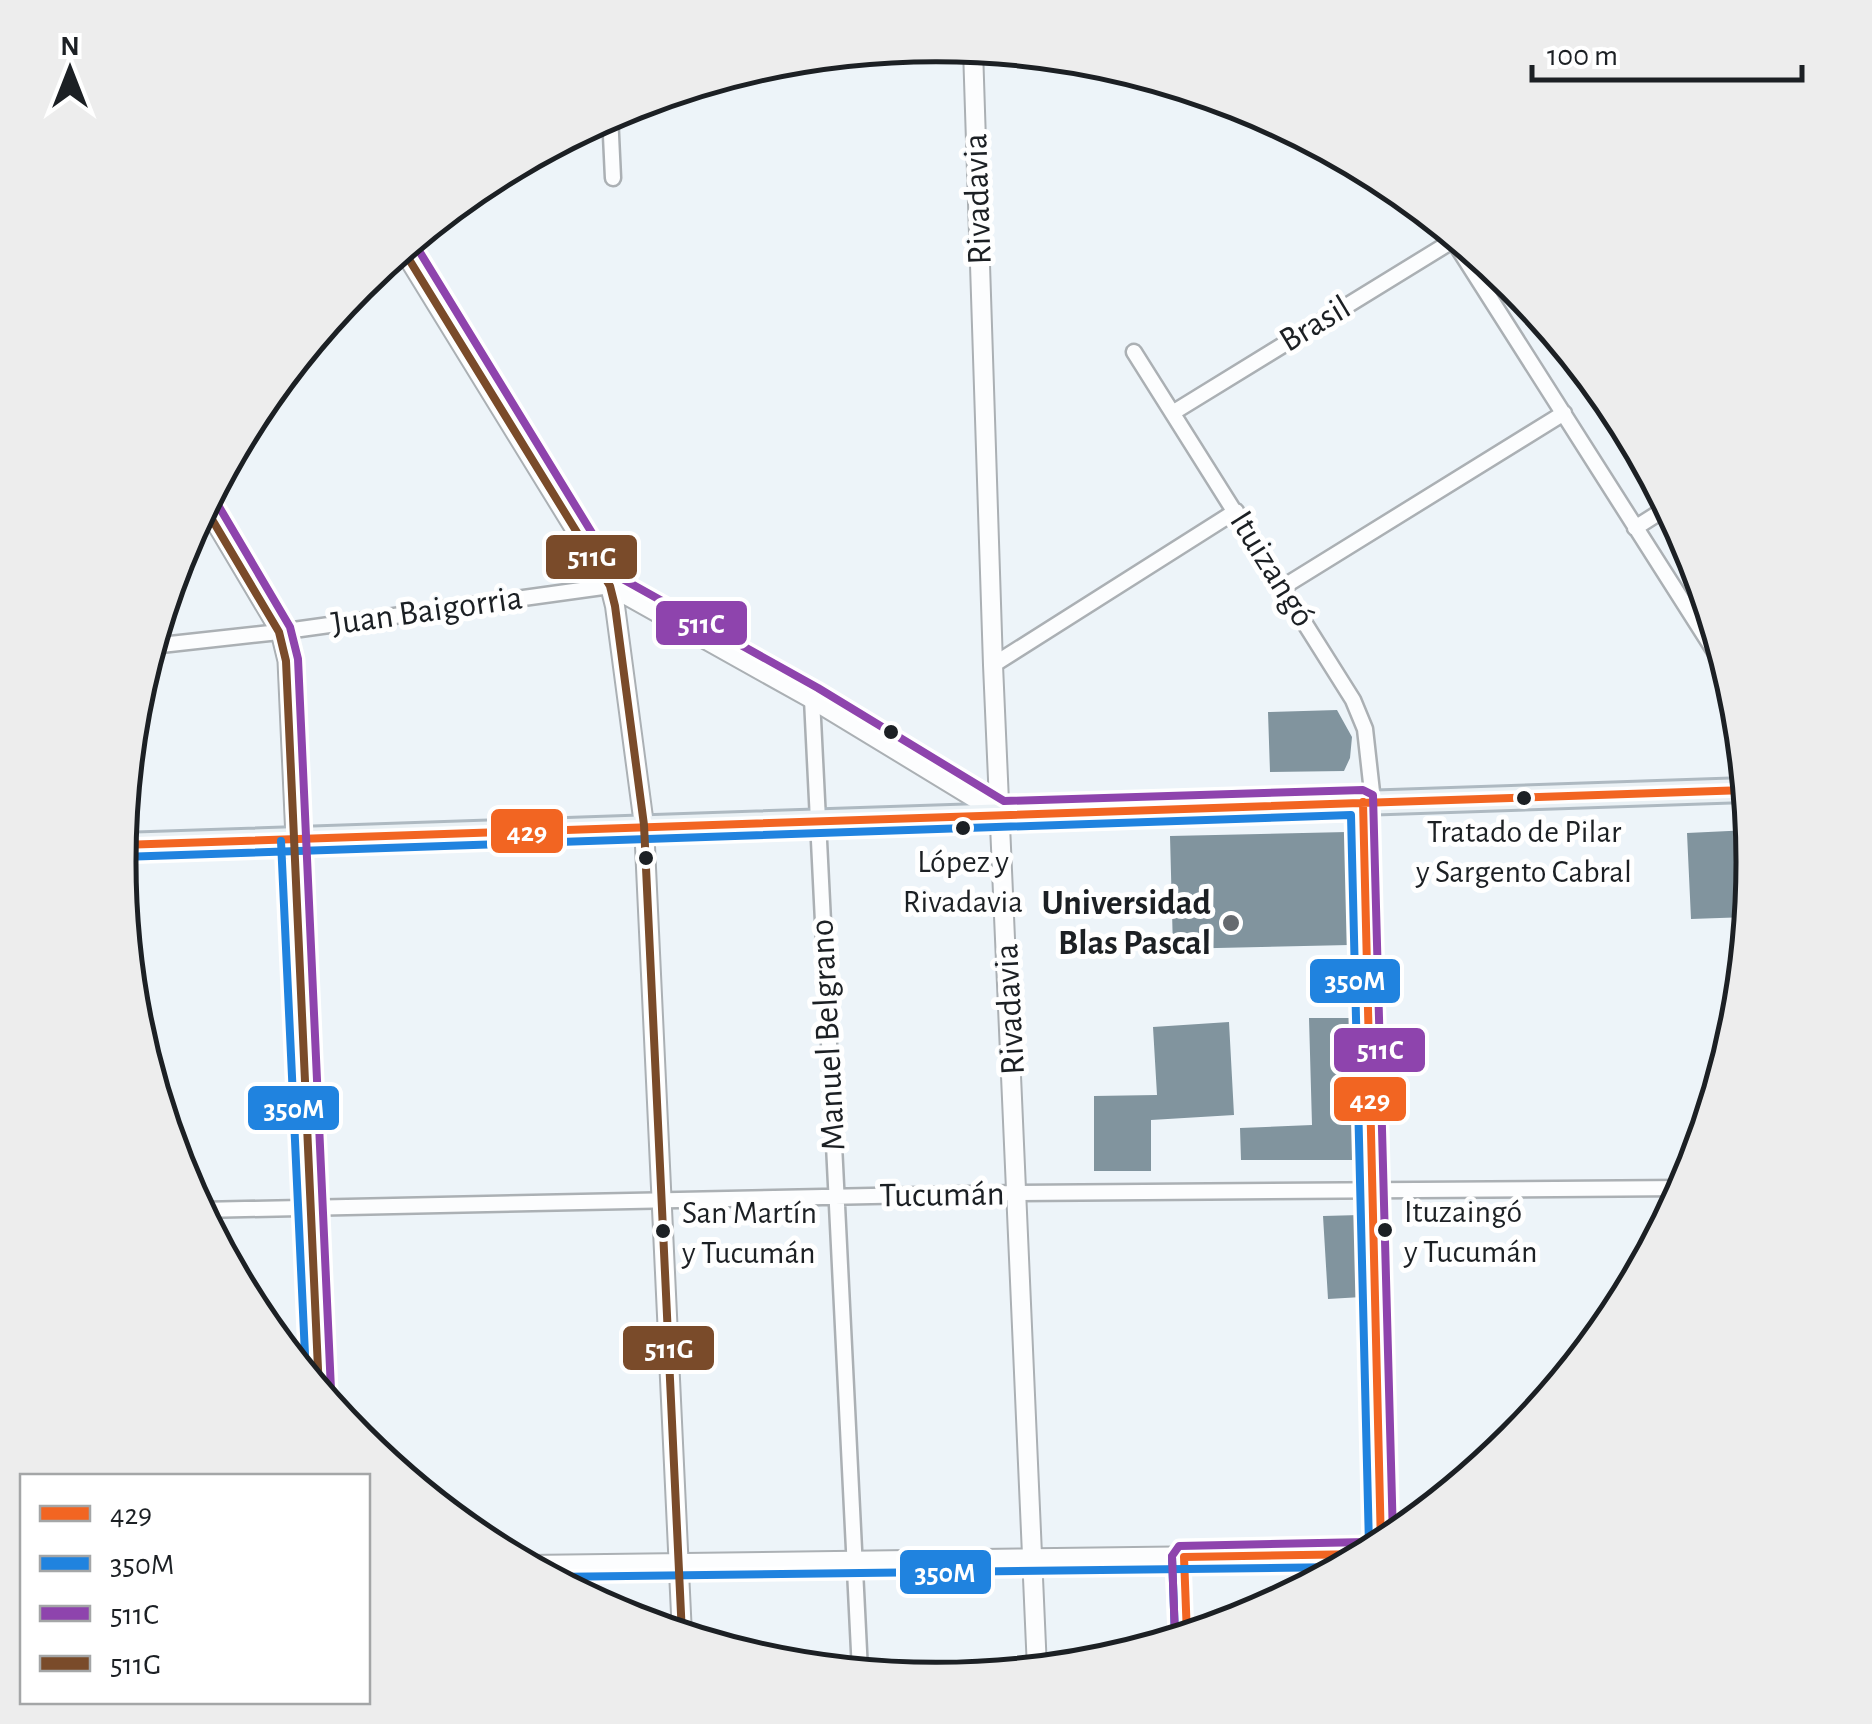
<svg xmlns="http://www.w3.org/2000/svg" width="1872" height="1724" viewBox="0 0 1872 1724" font-family="'Alegreya Sans',sans-serif">
  <rect width="100%" height="100%" fill="#edf4f9"/>
  <!-- building -->
  <path fill="#81949e" d="M 1337,710 L 1352,737 L 1350,758 L 1344,771 L 1270,772 L 1268,712 Z
    M 1750,830 L 1753,863 L 1748,917 L 1691,919 L 1687,833 Z
    M 1347,832 L 1349,945 L 1173,949 L 1170,836 Z
    M 1309,1018 L 1356,1018 L 1359,1155 L 1353,1160 L 1241,1160 L 1240,1128 L 1312,1125 Z
    M 1229,1022 L 1234,1115 L 1151,1120 L 1151,1171 L 1094,1171 L 1094,1096 L 1157,1095 L 1153,1027 Z
    M 1360,1215 L 1362,1297 L 1328,1299 L 1323,1216 Z"/>
  <g fill="none" stroke-linecap="round" stroke-linejoin="round">
    <!-- service casing -->
    <g stroke="#abb0b4" stroke-width="12">
      <path id="service" d="M 1184,1557 L 1187,1636"/>
    </g>
    <!-- minor casing -->
    <g stroke="#abb0b4" stroke-width="19">
      <path id="minor" d="M 610,114 L 613,178
        M 1446,229 L 1729,674
        M 1134,352 L 1353,700 L 1365,729 L 1373,801
        M 1174,412 L 1457,238
        M 204,506 L 279,632 L 286,661 L 319,1391
        M 1635,528 L 1668,507
        M 1283,587 L 1564,413
        M 152,646 L 279,632 L 610,586
        M 993,665 L 1236,511
        M 812,699 L 860,1671
        M 200,1210 L 1018,1193 L 1684,1188"/>
    </g>
    <!-- tertiary casing -->
    <g stroke="#abb0b4" stroke-width="22">
      <path id="tertiary" d="M 973,49 L 993,665 L 1037,1669
        M 402,248 L 610,586 L 615,606 L 644,825 L 682,1635
        M 610,586 L 812,699 L 1001,814
        M 1363,802 L 1381,1546
        M 527,1565 L 1367,1554"/>
    </g>
    <!-- primary casing -->
    <g stroke="#aeb9c1" stroke-width="28">
      <path id="primary" d="M 121,845 L 1746,790"/>
    </g>
    <!-- service -->
    <use href="#service" stroke="#fcfdfe" stroke-width="8"/>
    <!-- minor -->
    <use href="#minor" stroke="#fcfdfe" stroke-width="14"/>
    <!-- tertiary -->
    <use href="#tertiary" stroke="#fcfdfe" stroke-width="18"/>
    <!-- primary -->
    <use href="#primary" stroke="#eaf1f5" stroke-width="22"/>
    <!-- bus-1 casing -->
    <g stroke="#fff" stroke-width="15">
      <path id="bus-1" d="M 1363,802 L 1381,1546
        M 121,845 L 1746,790
        M 1184,1557 L 1366,1554
        M 1184,1557 L 1187,1636"/>
    </g>
    <!-- bus-2 casing -->
    <g stroke="#fff" stroke-width="15">
      <path id="bus-2" d="M 281,841 L 306,1376
        M 121,857 L 1351,815 L 1369,1546
        M 1172,1557 L 1175,1636
        M 549,1577 L 1342,1567"/>
    </g>
    <!-- bus-3 casing -->
    <g stroke="#fff" stroke-width="15">
      <path id="bus-3" d="M 413,241 L 619,577 L 818,688 L 1004,801 L 1363,790 L 1373,795 L 1393,1538
        M 215,500 L 290,627 L 298,659 L 331,1390
        M 1175,1636 L 1172,1556 L 1179,1546 L 1367,1542"/>
    </g>
    <!-- bus-4 casing -->
    <g stroke="#fff" stroke-width="15">
      <path id="bus-4" d="M 402,248 L 610,586 L 615,606 L 644,825 L 682,1635
        M 204,506 L 279,632 L 286,661 L 319,1391"/>
    </g>
    <!-- bus-1 -->
    <use href="#bus-1" stroke="#f26522" stroke-width="8"/>
    <!-- bus-2 -->
    <use href="#bus-2" stroke="#2083df" stroke-width="8"/>
    <!-- bus-3 -->
    <use href="#bus-3" stroke="#8e44ad" stroke-width="8"/>
    <!-- bus-4 -->
    <use href="#bus-4" stroke="#7a4b2a" stroke-width="8"/>
  </g>
  <!-- markers -->
  <g fill="#1c2024" stroke="#fff" stroke-width="4">
    <circle cx="891" cy="732" r="9"/>
    <circle cx="1524" cy="798" r="9"/>
    <circle cx="963" cy="828" r="9"/>
    <circle cx="646" cy="858" r="9"/>
    <circle cx="1385" cy="1230" r="9"/>
    <circle cx="663" cy="1231" r="9"/>
  </g>
  <circle fill="#656a6f" stroke="#fff" stroke-width="4" cx="1231" cy="923" r="10"/>
  <g text-anchor="middle" dominant-baseline="central" stroke-width="10" stroke-linejoin="round" paint-order="stroke">
    <!-- bus labels -->
    <g font-size="32" fill="#1c2024" stroke="#fff">
      <text x="1524" y="832">Tratado de Pilar<tspan x="1524" dy="40">y Sargento Cabral</tspan></text>
      <text x="963" y="862">López y<tspan x="963" dy="40">Rivadavia</tspan></text>
      <text x="1404" y="1212" text-anchor="start">Ituzaingó<tspan x="1404" dy="40">y Tucumán</tspan></text>
      <text x="682" y="1213" text-anchor="start">San Martín<tspan x="682" dy="40">y Tucumán</tspan></text>
    </g>
    <!-- street labels -->
    <g font-size="35" fill="#1c2024" stroke="#fff">
      <text transform="translate(978 199) rotate(-92)">Rivadavia</text>
      <text transform="translate(1315 324) rotate(-31)">Brasil</text>
      <text transform="translate(1272 569) rotate(58)">Ituizangó</text>
      <text transform="translate(427 611) rotate(-8)">Juan Baigorria</text>
      <text transform="translate(1010 1009) rotate(-93)">Rivadavia</text>
      <text transform="translate(828 1035) rotate(-93)">Manuel Belgrano</text>
      <text transform="translate(942 1195) rotate(-1)">Tucumán</text>
    </g>
    <!-- poi labels -->
    <g font-size="35" font-weight="bold" fill="#1c2024" stroke="#fff" text-anchor="end">
      <text x="1211" y="903">Universidad<tspan x="1211" dy="40">Blas Pascal</tspan></text>
    </g>
  </g>
  <!-- crop -->
  <path d="M0 0H1872V1724H0ZM136 862a800 800 0 1 1 1600 0a800 800 0 1 1-1600 0Z" fill="#ededed" fill-rule="evenodd"/>
  <path fill="none" stroke="#1c2024" stroke-width="5" d="M136 862a800 800 0 1 1 1600 0a800 800 0 1 1-1600 0Z"/>
  <g stroke="#fff" stroke-width="4">
    <rect x="544" y="533" width="95" height="48" rx="10" fill="#7a4b2a"/>
    <rect x="654" y="599" width="95" height="48" rx="10" fill="#8e44ad"/>
    <rect x="489" y="807" width="76" height="48" rx="10" fill="#f26522"/>
    <rect x="1308" y="957" width="94" height="48" rx="10" fill="#2083df"/>
    <rect x="1332" y="1026" width="95" height="48" rx="10" fill="#8e44ad"/>
    <rect x="1332" y="1075" width="76" height="48" rx="10" fill="#f26522"/>
    <rect x="246" y="1084" width="95" height="48" rx="10" fill="#2083df"/>
    <rect x="621" y="1324" width="95" height="48" rx="10" fill="#7a4b2a"/>
    <rect x="898" y="1548" width="95" height="48" rx="10" fill="#2083df"/>
  </g>
  <g font-size="28" text-anchor="middle" font-weight="bold" fill="#fff">
    <text x="592" y="566">511G</text>
    <text x="701" y="633">511C</text>
    <text x="527" y="841">429</text>
    <text x="1355" y="990">350M</text>
    <text x="1380" y="1059">511C</text>
    <text x="1370" y="1109">429</text>
    <text x="294" y="1118">350M</text>
    <text x="669" y="1358">511G</text>
    <text x="945" y="1582">350M</text>
  </g>
  <!-- legend -->
  <rect x="20" y="1474" width="350" height="230" fill="#ffffff" stroke="#a4a6a7" stroke-width="2.5"/>
  <rect x="40" y="1506" width="50" height="15" fill="#f26522" stroke="#a4a6a7" stroke-width="2.5"/>
  <text x="110" y="1524" font-size="30" fill="#1c2024">429</text>
  <rect x="40" y="1556" width="50" height="15" fill="#2083df" stroke="#a4a6a7" stroke-width="2.5"/>
  <text x="110" y="1574" font-size="30" fill="#1c2024">350M</text>
  <rect x="40" y="1606" width="50" height="15" fill="#8e44ad" stroke="#a4a6a7" stroke-width="2.5"/>
  <text x="110" y="1624" font-size="30" fill="#1c2024">511C</text>
  <rect x="40" y="1656" width="50" height="15" fill="#7a4b2a" stroke="#a4a6a7" stroke-width="2.5"/>
  <text x="110" y="1674" font-size="30" fill="#1c2024">511G</text>
  <!-- north arrow -->
  <g transform="translate(70 70)" stroke="#ffffff" stroke-width="8" paint-order="stroke">
  <path d="M0-8L18 38L0 25L-18 38Z" fill="#1c2024"/>
  <text y="-15" font-size="28" font-weight="bold" text-anchor="middle" fill="#1c2024">N</text>
  </g>
  <!-- scale -->
  <path d="M1532 65v15h270v-15" fill="none" stroke="#1c2024" stroke-width="5"/>
  <text x="1547" y="65" font-size="30" fill="#1c2024" stroke="#ffffff" stroke-width="8" paint-order="stroke">100 m</text>
</svg>
